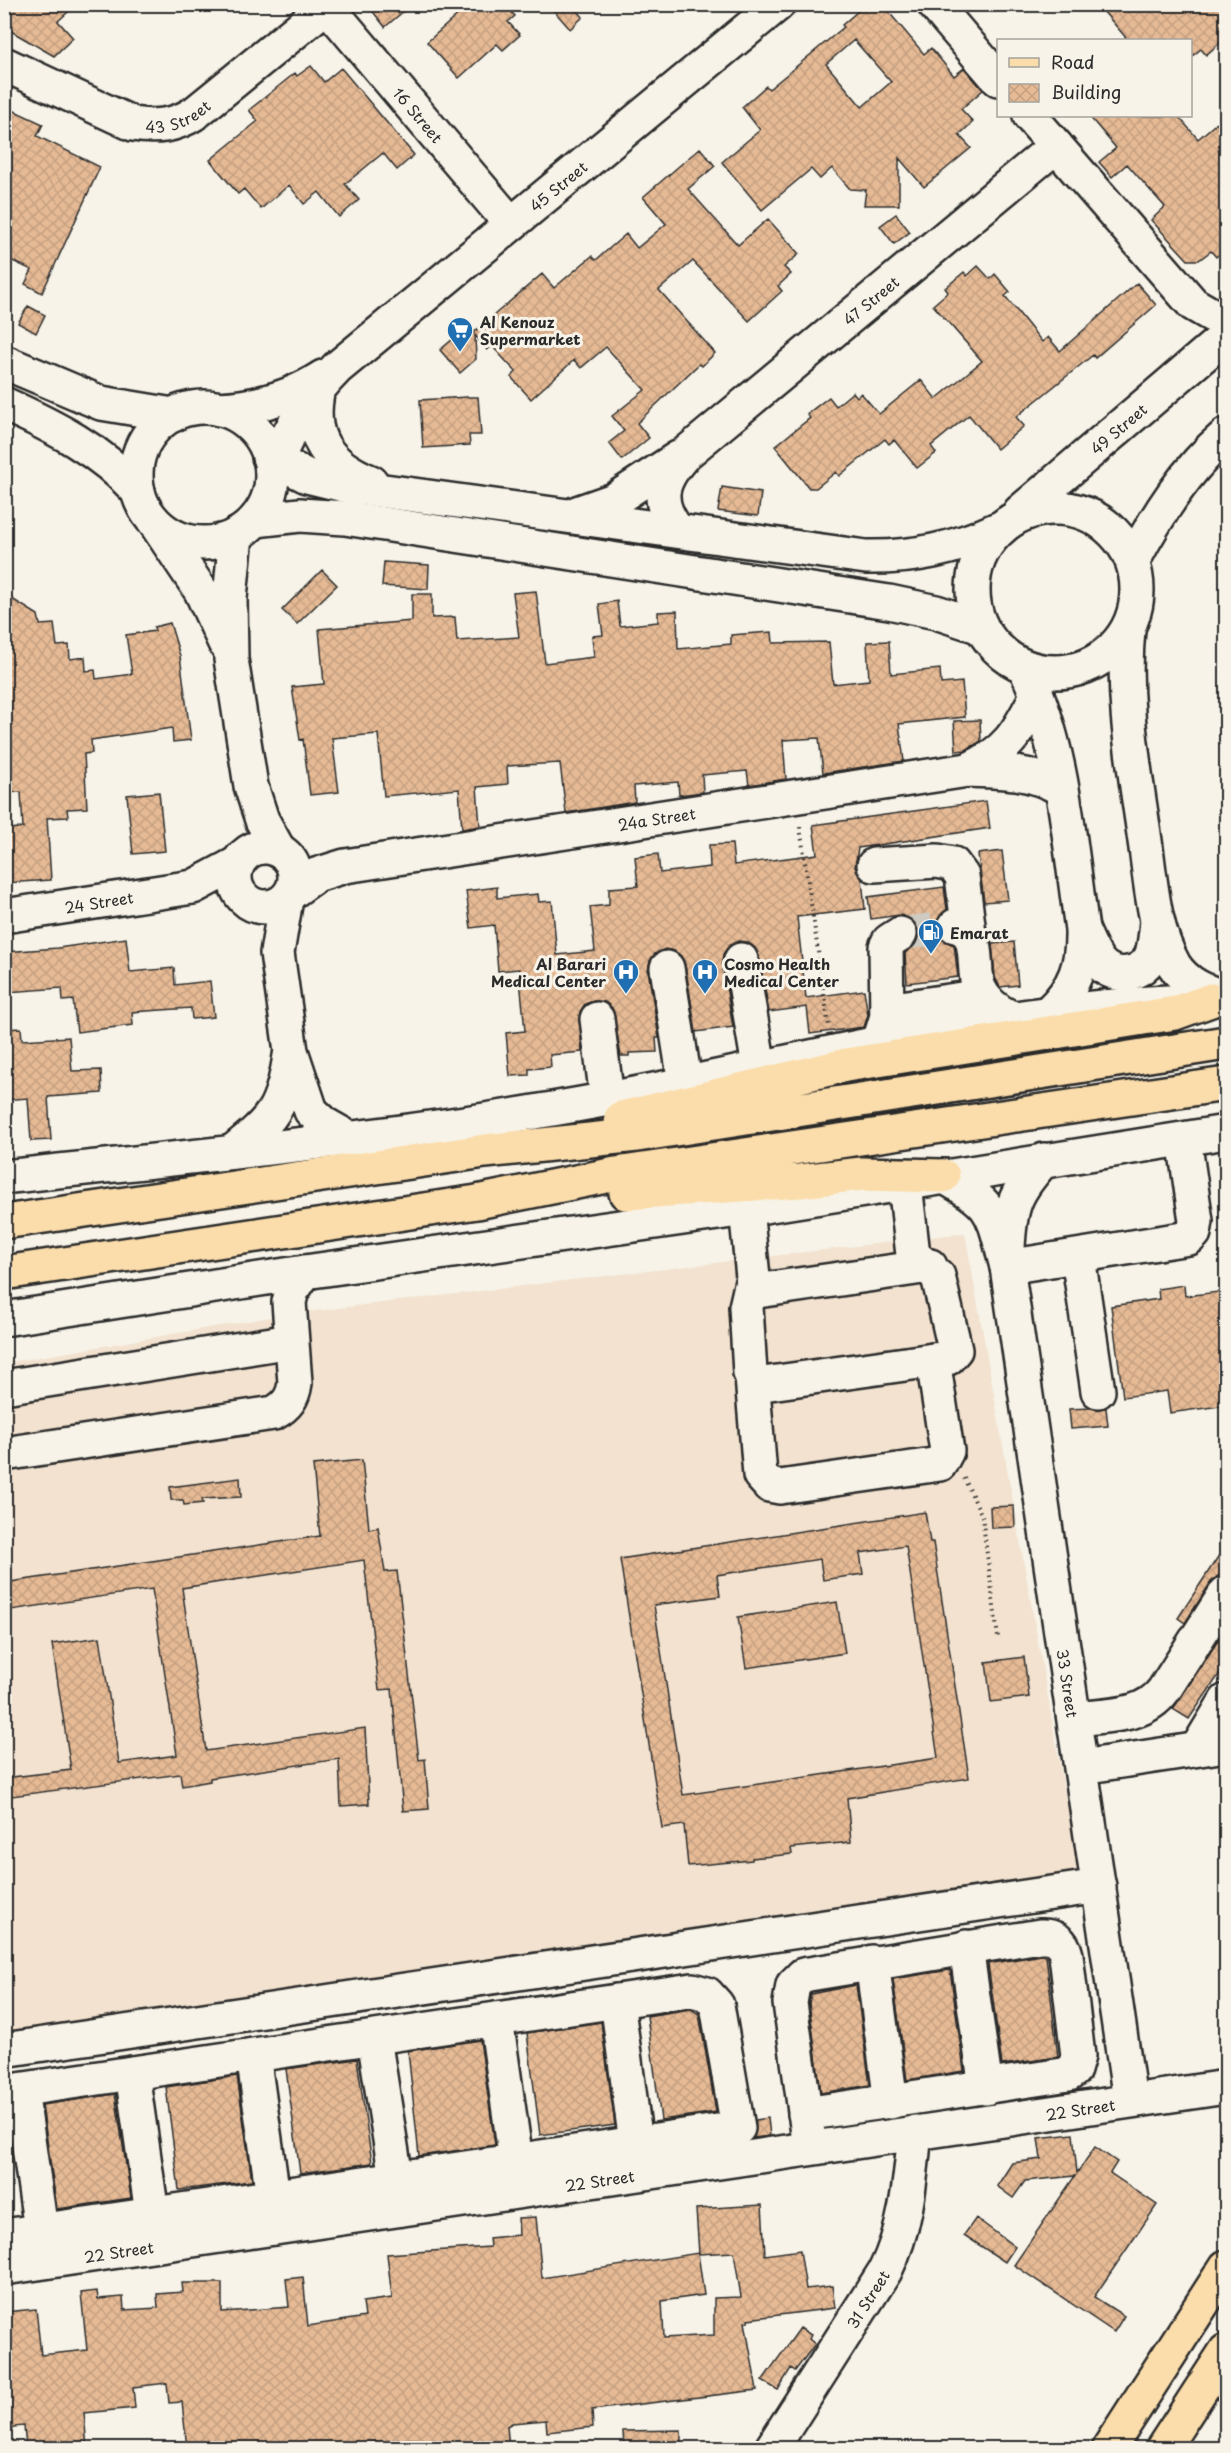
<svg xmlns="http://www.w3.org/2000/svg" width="1231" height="2453" viewBox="0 0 1231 2453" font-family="'Playpen Sans',sans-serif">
  <defs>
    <pattern id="building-cross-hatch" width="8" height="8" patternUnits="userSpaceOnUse" patternTransform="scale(1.5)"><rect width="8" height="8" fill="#e5ba95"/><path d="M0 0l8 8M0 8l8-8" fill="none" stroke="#c5a081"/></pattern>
  </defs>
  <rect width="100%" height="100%" fill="#f7f3e8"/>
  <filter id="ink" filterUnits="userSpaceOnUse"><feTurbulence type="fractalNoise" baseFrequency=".0167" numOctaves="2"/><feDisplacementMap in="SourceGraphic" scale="12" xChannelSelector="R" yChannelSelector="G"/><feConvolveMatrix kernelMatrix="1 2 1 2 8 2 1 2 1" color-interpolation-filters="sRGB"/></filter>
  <g filter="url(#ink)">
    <!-- built -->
    <path fill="#f2e2cf" d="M 965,1233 L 1081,1883 L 5,2065 L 5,1363 L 289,1314 Z"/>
    <!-- building -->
    <path fill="url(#building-cross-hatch)" stroke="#2b2b2b" stroke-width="1.5" fill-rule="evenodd" d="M 4,4 L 77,4 L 58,21 L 73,38 L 54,56 L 4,27 Z
      M 367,4 L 412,4 L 385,27 Z
      M 470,4 L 504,4 L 515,16 L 508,22 L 520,35 L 503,50 L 497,44 L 459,78 L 427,42 Z
      M 548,4 L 572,4 L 583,17 L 570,29 Z
      M 866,4 L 882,4 L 924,54 L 931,48 L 954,76 L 964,68 L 983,90 L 961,109 L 973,122 L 959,135 L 971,148 L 924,187 L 899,158 L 899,205 L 864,205 L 866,190 L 850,189 L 832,168 L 820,179 L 811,169 L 762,210 L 722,162 L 760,130 L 742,107 L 766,86 L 769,89 L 844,27 L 842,25 ZM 854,40 L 891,82 L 862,107 L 826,64 Z
      M 1097,4 L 1227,4 L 1227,37 L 1206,55 L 1201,49 L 1191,57 L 1191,40 L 1128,40 Z
      M 311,66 L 324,82 L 341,68 L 414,155 L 397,170 L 383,153 L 345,184 L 359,200 L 339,217 L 319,192 L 304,204 L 289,185 L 261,209 L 244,189 L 238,194 L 210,160 L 258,121 L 249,110 L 295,73 L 297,76 Z
      M 4,106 L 43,124 L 37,136 L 100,167 L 42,293 L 25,284 L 32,270 L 4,257 Z
      M 1227,114 L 1227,247 L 1216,257 L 1211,251 L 1199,260 L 1188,260 L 1151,220 L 1165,207 L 1127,164 L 1112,177 L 1099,162 L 1116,148 L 1089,116 L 1178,116 L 1198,139 Z
      M 700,148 L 715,166 L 688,189 L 738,245 L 768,219 L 799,254 L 784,267 L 791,274 L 778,286 L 782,291 L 749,321 L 693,261 L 659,290 L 715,353 L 702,366 L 699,364 L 637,423 L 649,438 L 622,460 L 609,443 L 624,431 L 612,416 L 645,390 L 606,347 L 581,368 L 574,360 L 531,399 L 511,377 L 516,372 L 492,346 L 487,350 L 475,335 L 476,359 L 460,373 L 440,350 L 461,332 L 466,339 L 542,274 L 554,288 L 592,256 L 596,260 L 626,234 L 637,248 L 666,224 L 643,197 Z
      M 896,214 L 910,232 L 894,244 L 880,226 Z
      M 978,266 L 990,279 L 995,274 L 1010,292 L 1005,296 L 1042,342 L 1048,337 L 1060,351 L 1137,283 L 1156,305 L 1095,358 L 1093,355 L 1016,417 L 1024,426 L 997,449 L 969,415 L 931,446 L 936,453 L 917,468 L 894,440 L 889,444 L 885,439 L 839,476 L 836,472 L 816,488 L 809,488 L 775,446 L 810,418 L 807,414 L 829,397 L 836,406 L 853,392 L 857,397 L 861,393 L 879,414 L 921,380 L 936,399 L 982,361 L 933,305 L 948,292 L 945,288 L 964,272 L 967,276 Z
      M 28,306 L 45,315 L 36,333 L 18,323 Z
      M 467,397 L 478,397 L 481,435 L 469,435 L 470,445 L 423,448 L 420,400 Z
      M 722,487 L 761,493 L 758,516 L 718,511 Z
      M 384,562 L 429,565 L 428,589 L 382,586 Z
      M 322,570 L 337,585 L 297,624 L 282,610 Z
      M 536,591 L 545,663 L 594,657 L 592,636 L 603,635 L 599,604 L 617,601 L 620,626 L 658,622 L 658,612 L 677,611 L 678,649 L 731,644 L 731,635 L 772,632 L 773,643 L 829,642 L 833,684 L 869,680 L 867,642 L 889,641 L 891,674 L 940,669 L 941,684 L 962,682 L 965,717 L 899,724 L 904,761 L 823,773 L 819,738 L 783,740 L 786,779 L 749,785 L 747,771 L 702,775 L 703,792 L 679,795 L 678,782 L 634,786 L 635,802 L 566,813 L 560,763 L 507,766 L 508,784 L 477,787 L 480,826 L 462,829 L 459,789 L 384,796 L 378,734 L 332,738 L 339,792 L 310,795 L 303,739 L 300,740 L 292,687 L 324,684 L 319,629 L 412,621 L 412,594 L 432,594 L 432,618 L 455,617 L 457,641 L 519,637 L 513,593 Z
      M 4,594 L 38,615 L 40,625 L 54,624 L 57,646 L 69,645 L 70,659 L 85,657 L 86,671 L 95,670 L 96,679 L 132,674 L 126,635 L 155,631 L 154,627 L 170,623 L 180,656 L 191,740 L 173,742 L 172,728 L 91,740 L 92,753 L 84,754 L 87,808 L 67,809 L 68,817 L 47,818 L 51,880 L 5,883 L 4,829 L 23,828 L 21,792 L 4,793 Z
      M 980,720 L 981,741 L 966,750 L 956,751 L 954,721 Z
      M 159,792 L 165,851 L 133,854 L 127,795 Z
      M 986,801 L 990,828 L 858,848 L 855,867 L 862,879 L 865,909 L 797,917 L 806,998 L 864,990 L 868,1015 L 864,1027 L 810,1034 L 807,1007 L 769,1012 L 759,956 L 755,948 L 747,942 L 738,941 L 729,946 L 723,954 L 722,963 L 733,1027 L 696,1032 L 685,965 L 681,956 L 674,951 L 665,949 L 655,954 L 650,961 L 648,970 L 659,1038 L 656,1038 L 657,1052 L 629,1053 L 629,1056 L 621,1056 L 612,1008 L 605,1002 L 594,1001 L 585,1004 L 580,1012 L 582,1052 L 550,1055 L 551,1067 L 529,1069 L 529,1075 L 510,1076 L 506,1033 L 525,1031 L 519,969 L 498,971 L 494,925 L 471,928 L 466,891 L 497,887 L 497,898 L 538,894 L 539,902 L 552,901 L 557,955 L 595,951 L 590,907 L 609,905 L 609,888 L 638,886 L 635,857 L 658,854 L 660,873 L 710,867 L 709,845 L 732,844 L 734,865 L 817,854 L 813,825 Z
      M 1002,851 L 1008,900 L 984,902 L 978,854 Z
      M 944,887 L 947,910 L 938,919 L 937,929 L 941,939 L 954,945 L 958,977 L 907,983 L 905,953 L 917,942 L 919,933 L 916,924 L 909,918 L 900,915 L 871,919 L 868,897 Z
      M 126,938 L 130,972 L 174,968 L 175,985 L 210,981 L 214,1017 L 192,1019 L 191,1008 L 132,1012 L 133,1025 L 77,1032 L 73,1000 L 63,1001 L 62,988 L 7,992 L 4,952 L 58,948 Z
      M 1014,942 L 1018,985 L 1000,987 L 995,977 L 992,944 Z
      M 21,1028 L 22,1040 L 69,1037 L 72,1071 L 101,1070 L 102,1093 L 48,1097 L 51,1140 L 31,1141 L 28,1098 L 4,1100 L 4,1029 Z
      M 1184,1285 L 1185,1296 L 1227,1291 L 1227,1405 L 1170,1413 L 1167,1391 L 1123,1397 L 1111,1306 L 1159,1299 L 1158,1289 Z
      M 1091,1408 L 1106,1408 L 1108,1426 L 1071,1429 L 1069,1409 Z
      M 362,1460 L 369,1529 L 378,1527 L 385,1572 L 397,1571 L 419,1760 L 425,1759 L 429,1809 L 403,1811 L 392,1689 L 379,1690 L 364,1560 L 182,1588 L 206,1751 L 365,1728 L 369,1804 L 341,1806 L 339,1759 L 210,1778 L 210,1781 L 182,1786 L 180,1774 L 4,1797 L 4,1778 L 71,1770 L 52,1644 L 100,1637 L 119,1763 L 177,1755 L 152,1589 L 4,1611 L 4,1583 L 320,1536 L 313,1465 Z
      M 240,1478 L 241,1497 L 202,1499 L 203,1503 L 184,1505 L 183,1500 L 171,1500 L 170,1487 Z
      M 1014,1506 L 1015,1527 L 991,1528 L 990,1507 Z
      M 925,1512 L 930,1542 L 933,1542 L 969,1778 L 847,1798 L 851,1842 L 791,1848 L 792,1854 L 752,1858 L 752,1860 L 688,1866 L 684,1825 L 662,1828 L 620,1559 ZM 906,1546 L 938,1758 L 683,1795 L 654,1605 L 720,1596 L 717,1575 L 820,1559 L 823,1580 L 863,1574 L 860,1553 Z
      M 1227,1543 L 1227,1574 L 1218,1576 L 1211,1582 L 1185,1623 L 1178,1618 Z
      M 837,1602 L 845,1653 L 746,1668 L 738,1617 Z
      M 1227,1627 L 1227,1663 L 1189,1719 L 1173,1709 Z
      M 1024,1657 L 1029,1697 L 991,1702 L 986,1662 Z
      M 1042,1955 L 1046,1956 L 1058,2057 L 1002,2065 L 988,1964 Z
      M 950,1970 L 964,2071 L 907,2080 L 893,1979 Z
      M 856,1985 L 870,2085 L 821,2093 L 809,2003 L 811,1994 Z
      M 691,2009 L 699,2014 L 716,2112 L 661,2120 L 647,2016 Z
      M 601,2022 L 615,2125 L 540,2135 L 527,2033 Z
      M 480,2040 L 495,2145 L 419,2156 L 408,2051 Z
      M 357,2059 L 372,2163 L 300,2173 L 286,2069 Z
      M 237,2076 L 252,2181 L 179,2190 L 166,2087 Z
      M 115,2094 L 131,2198 L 57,2209 L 42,2105 Z
      M 768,2118 L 770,2136 L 753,2138 L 756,2120 Z
      M 1073,2134 L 1077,2173 L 1095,2147 L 1117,2162 L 1110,2173 L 1157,2205 L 1094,2297 L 1124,2316 L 1114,2332 L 1014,2265 L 1075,2176 L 1025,2181 L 1013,2198 L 997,2186 L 1012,2163 L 1041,2159 L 1038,2138 Z
      M 762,2205 L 765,2255 L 800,2250 L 806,2289 L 832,2286 L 835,2308 L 748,2319 L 748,2322 L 745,2322 L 757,2390 L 592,2410 L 593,2427 L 547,2432 L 546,2420 L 512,2423 L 507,2426 L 509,2448 L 416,2448 L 415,2439 L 327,2446 L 328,2448 L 187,2448 L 182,2402 L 169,2403 L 167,2383 L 133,2387 L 135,2408 L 84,2413 L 87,2448 L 26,2448 L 24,2426 L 4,2428 L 4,2312 L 36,2309 L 41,2355 L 87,2350 L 81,2293 L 97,2291 L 98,2299 L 123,2297 L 124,2310 L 158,2308 L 157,2294 L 183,2292 L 182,2283 L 222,2283 L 222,2312 L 289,2307 L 286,2279 L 303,2277 L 308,2326 L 365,2317 L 363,2302 L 392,2298 L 387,2254 L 490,2247 L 489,2238 L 519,2235 L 518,2218 L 536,2217 L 542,2278 L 698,2253 L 704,2295 L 662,2301 L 664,2338 L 714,2335 L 714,2298 L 741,2297 L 734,2252 L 699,2254 L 696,2209 Z
      M 976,2218 L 1015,2247 L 1005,2262 L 964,2235 Z
      M 800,2328 L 811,2335 L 809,2339 L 815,2344 L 795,2371 L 791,2368 L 778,2390 L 762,2381 Z
      M 681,2430 L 681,2448 L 624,2448 L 623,2431 Z"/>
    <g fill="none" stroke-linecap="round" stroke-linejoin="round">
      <!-- minor-tunnel -->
      <path stroke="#cecbc2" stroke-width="33" stroke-dasharray="33 16" stroke-linecap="butt" d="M 900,934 L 955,926"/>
      <!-- minor casing -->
      <g stroke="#2b2b2b" stroke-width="38">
        <g id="minor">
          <path d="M 934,4 L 998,79"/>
          <path id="s1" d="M 327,6 L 511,224"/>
          <path id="s2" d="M 4,64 L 133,124 C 156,128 175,126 195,113 L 329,4"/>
          <path d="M 1030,116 L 1193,304 L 1212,315 L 1226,320"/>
          <path d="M 4,362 L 101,403 L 173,415"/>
          <path d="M 318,389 C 307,437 327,464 371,482"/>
          <path d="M 4,404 C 55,427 100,450 138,491"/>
          <circle cx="204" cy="475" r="68"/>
          <path d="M 219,409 C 256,407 291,398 323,377"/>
          <path d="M 269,457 L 307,476 L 348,486 L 866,557 C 914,558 955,549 998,529"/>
          <path id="s3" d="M 272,470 C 288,432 308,397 337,368 L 778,4"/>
          <circle cx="1055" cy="590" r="82"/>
          <path id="s4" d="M 1020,512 L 1226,336"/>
          <path d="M 577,513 L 614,500 L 678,458"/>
          <path d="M 255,520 L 300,515 L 345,518 L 889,602 L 936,612 L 981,627"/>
          <path d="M 158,527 L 201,591 L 225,643"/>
          <path id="s5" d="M 677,530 C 654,500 661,480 685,454 L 1056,146"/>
          <path d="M 236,535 L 230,598 L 231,659 L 251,786 L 262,820 L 279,851"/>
          <path d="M 1133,561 C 1157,515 1186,469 1226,435"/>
          <path d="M 1128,629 C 1121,701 1135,770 1145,841 C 1151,882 1153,928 1174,965 C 1186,984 1206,992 1226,998"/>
          <path d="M 1025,667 C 1064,747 1069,842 1082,929 C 1083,964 1075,988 1049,1012"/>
          <path d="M 968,770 C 1007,752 1018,733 1037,695"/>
          <circle cx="265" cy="877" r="30"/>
          <path d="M 874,865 L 937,861 L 953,864 L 962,876 L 969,933"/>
          <path id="s6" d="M 292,892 L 316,875 L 345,866 L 968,770 C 1002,771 1030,771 1060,788"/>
          <path d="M 286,899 L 277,953 L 291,1051 L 311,1111 L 326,1125 L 349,1138"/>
          <path id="s7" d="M 4,916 L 193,887 L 238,863"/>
          <path d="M 955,926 C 983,930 971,969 979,988 C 985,1002 997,1011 1010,1017"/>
          <path d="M 1082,929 C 1087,940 1092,953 1099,962 C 1114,981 1144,975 1152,954 C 1155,944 1156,932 1157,921"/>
          <path d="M 741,960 L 759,1067"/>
          <path d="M 667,968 L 685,1082"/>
          <path d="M 887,1010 L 983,996"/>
          <path d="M 597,1019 L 607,1099"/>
          <path d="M 879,1042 L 887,1016 L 886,947 L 889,941 L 900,934"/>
          <path d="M 232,1152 C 273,1119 282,1109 290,1056"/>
          <path id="s8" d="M 943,1176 C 996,1205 992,1212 1007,1267 L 1130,2100"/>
          <path d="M 4,1177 C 204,1155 405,1137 603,1100 C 791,1065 976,1012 1168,1002"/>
          <path d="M 746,1209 L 753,1277 L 746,1307 L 750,1373 L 755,1381 L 763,1384 L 948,1358 L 955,1350 L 954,1345 L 938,1276 L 913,1255 L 905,1184"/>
          <path d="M 1008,1248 C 1010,1205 1015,1192 1044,1160"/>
          <path d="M 1078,1257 L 1098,1391"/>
          <path d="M 1007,1267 L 1189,1238 L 1194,1233 L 1196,1221 L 1184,1139"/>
          <path d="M 750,1292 L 930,1266"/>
          <path d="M 4,1319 L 305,1272 L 746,1209 L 1226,1132"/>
          <path d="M 752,1377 L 760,1475 L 769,1485 L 780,1487 L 940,1464 L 947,1451 L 933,1360"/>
          <path d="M 4,1387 L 291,1341"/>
          <path d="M 4,1454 L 274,1413 C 287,1406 293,1398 295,1383 L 289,1302 L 292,1291 L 305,1272"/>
          <path d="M 1075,1719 C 1106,1715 1144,1718 1164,1690 L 1226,1593"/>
          <path d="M 1197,1749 L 1226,1701"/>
          <path d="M 1082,1767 L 1226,1745"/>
          <path d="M 966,1947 L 986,2088"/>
          <path d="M 872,1962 L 891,2102"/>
          <path d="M 617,2001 L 636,2143"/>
          <path d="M 496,2019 L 516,2161"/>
          <path d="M 374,2038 L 396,2178"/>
          <path d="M 4,2050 L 1099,1886"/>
          <path d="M 253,2055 L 273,2196"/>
          <path d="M 132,2073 L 152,2214"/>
          <path d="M 21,2090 L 41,2230"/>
          <path d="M 4,2092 L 692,1990 L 707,1994 L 717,2005 L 738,2128 L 4,2236"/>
          <path d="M 805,2114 L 1069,2074 L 1074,2070 L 1078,2056 L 1066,1955 C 1063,1941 1054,1935 1040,1936 L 803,1975 L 793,1985 L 790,2003 L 810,2148"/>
          <path id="s9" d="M 4,2268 L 1226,2087"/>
          <path id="s10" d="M 772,2448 L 885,2271 C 907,2227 910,2181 915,2132"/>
        </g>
      </g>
      <!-- major casing -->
      <g stroke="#2b2b2b" stroke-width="38">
        <path id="major" d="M 1109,2448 L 1226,2267
          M 1163,2448 L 1226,2351"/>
      </g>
      <!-- highway casing -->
      <g stroke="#2b2b2b" stroke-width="38">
        <path id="highway" d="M 621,1118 L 846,1065 L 1175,1013 L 1211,1000
          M 626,1193 L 800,1181 L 862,1174 L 943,1176
          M 4,1222 L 485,1151 L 637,1135 L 1226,1043
          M 4,1273 L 477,1202 L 616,1174 L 1226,1084"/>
      </g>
      <!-- path -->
      <path stroke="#2b2b2b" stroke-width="4" stroke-dasharray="1.5 4.5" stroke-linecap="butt" d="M 800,827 L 829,1027
        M 964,1478 L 982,1516 L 998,1637"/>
      <!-- minor -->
      <use href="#minor" stroke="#f7f3e8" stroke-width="33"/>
      <!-- major -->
      <use href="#major" stroke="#fbddab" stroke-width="33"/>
      <!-- highway -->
      <use href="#highway" stroke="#fbddab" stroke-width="33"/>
    </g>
  </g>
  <!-- icons -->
  <defs>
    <g id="supermarket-pin" transform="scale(1.35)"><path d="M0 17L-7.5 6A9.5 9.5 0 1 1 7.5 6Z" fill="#1f6fb2" stroke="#f7f3e8"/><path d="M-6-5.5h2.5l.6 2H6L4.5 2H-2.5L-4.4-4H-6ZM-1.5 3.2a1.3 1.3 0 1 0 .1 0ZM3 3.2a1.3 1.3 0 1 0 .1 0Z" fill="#fff"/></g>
    <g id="fuel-pin" transform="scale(1.35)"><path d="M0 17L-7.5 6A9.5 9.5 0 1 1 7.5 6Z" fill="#1f6fb2" stroke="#f7f3e8"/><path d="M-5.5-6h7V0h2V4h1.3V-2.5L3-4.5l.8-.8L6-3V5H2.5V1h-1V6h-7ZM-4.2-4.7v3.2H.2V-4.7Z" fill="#fff"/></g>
    <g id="hospital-pin" transform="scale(1.35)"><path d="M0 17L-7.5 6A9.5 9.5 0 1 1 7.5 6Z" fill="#1f6fb2" stroke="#f7f3e8"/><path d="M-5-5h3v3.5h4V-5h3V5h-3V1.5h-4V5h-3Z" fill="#fff"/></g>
  </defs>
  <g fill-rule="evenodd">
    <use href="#supermarket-pin" x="460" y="330"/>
    <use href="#fuel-pin" x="931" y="932"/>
    <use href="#hospital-pin" x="626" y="972"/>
    <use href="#hospital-pin" x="705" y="972"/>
  </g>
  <g text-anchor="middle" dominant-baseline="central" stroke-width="6" stroke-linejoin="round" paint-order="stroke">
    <!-- street labels -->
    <g font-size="15" fill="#2b2b2b" stroke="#f7f3e8">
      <text stroke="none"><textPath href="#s2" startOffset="189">43 Street</textPath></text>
      <text stroke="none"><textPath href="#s1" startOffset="142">16 Street</textPath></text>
      <text stroke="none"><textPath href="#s3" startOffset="408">45 Street</textPath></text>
      <text stroke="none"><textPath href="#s5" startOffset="327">47 Street</textPath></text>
      <text stroke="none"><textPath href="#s4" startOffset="129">49 Street</textPath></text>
      <text stroke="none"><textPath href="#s6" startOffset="375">24a Street</textPath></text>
      <text stroke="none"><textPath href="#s7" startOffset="96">24 Street</textPath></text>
      <text stroke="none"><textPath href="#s8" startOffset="538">33 Street</textPath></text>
      <text stroke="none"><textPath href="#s9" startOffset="1088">22 Street</textPath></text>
      <text stroke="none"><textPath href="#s9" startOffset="602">22 Street</textPath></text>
      <text stroke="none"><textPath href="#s9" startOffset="116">22 Street</textPath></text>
      <text stroke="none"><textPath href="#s10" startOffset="177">31 Street</textPath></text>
    </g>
    <!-- poi labels -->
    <g font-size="15" font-weight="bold" fill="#2b2b2b" stroke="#f7f3e8" text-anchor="start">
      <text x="480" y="321">Al Kenouz<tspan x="480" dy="17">Supermarket</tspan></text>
      <text x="950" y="932">Emarat</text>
      <text x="606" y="963" text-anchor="end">Al Barari<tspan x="606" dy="17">Medical Center</tspan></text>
      <text x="724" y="963">Cosmo Health<tspan x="724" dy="17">Medical Center</tspan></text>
    </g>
  </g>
  <!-- margin -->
  <rect width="1231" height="2453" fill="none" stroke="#f7f3e8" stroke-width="24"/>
  <rect x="12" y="12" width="1207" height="2429" fill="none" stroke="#2b2b2b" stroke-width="2" filter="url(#ink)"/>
  <!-- legend -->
  <rect x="997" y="39" width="195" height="78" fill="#f7f3e8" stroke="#a5a39c" stroke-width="1.5"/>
  <rect x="1009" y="58" width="30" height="9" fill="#fbddab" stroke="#a5a39c" stroke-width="1.5"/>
  <text x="1051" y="69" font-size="18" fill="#2b2b2b">Road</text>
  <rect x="1009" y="84" width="30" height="18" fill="url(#building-cross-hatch)" stroke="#a5a39c" stroke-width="1.5"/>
  <text x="1051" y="99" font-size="18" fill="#2b2b2b">Building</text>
</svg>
